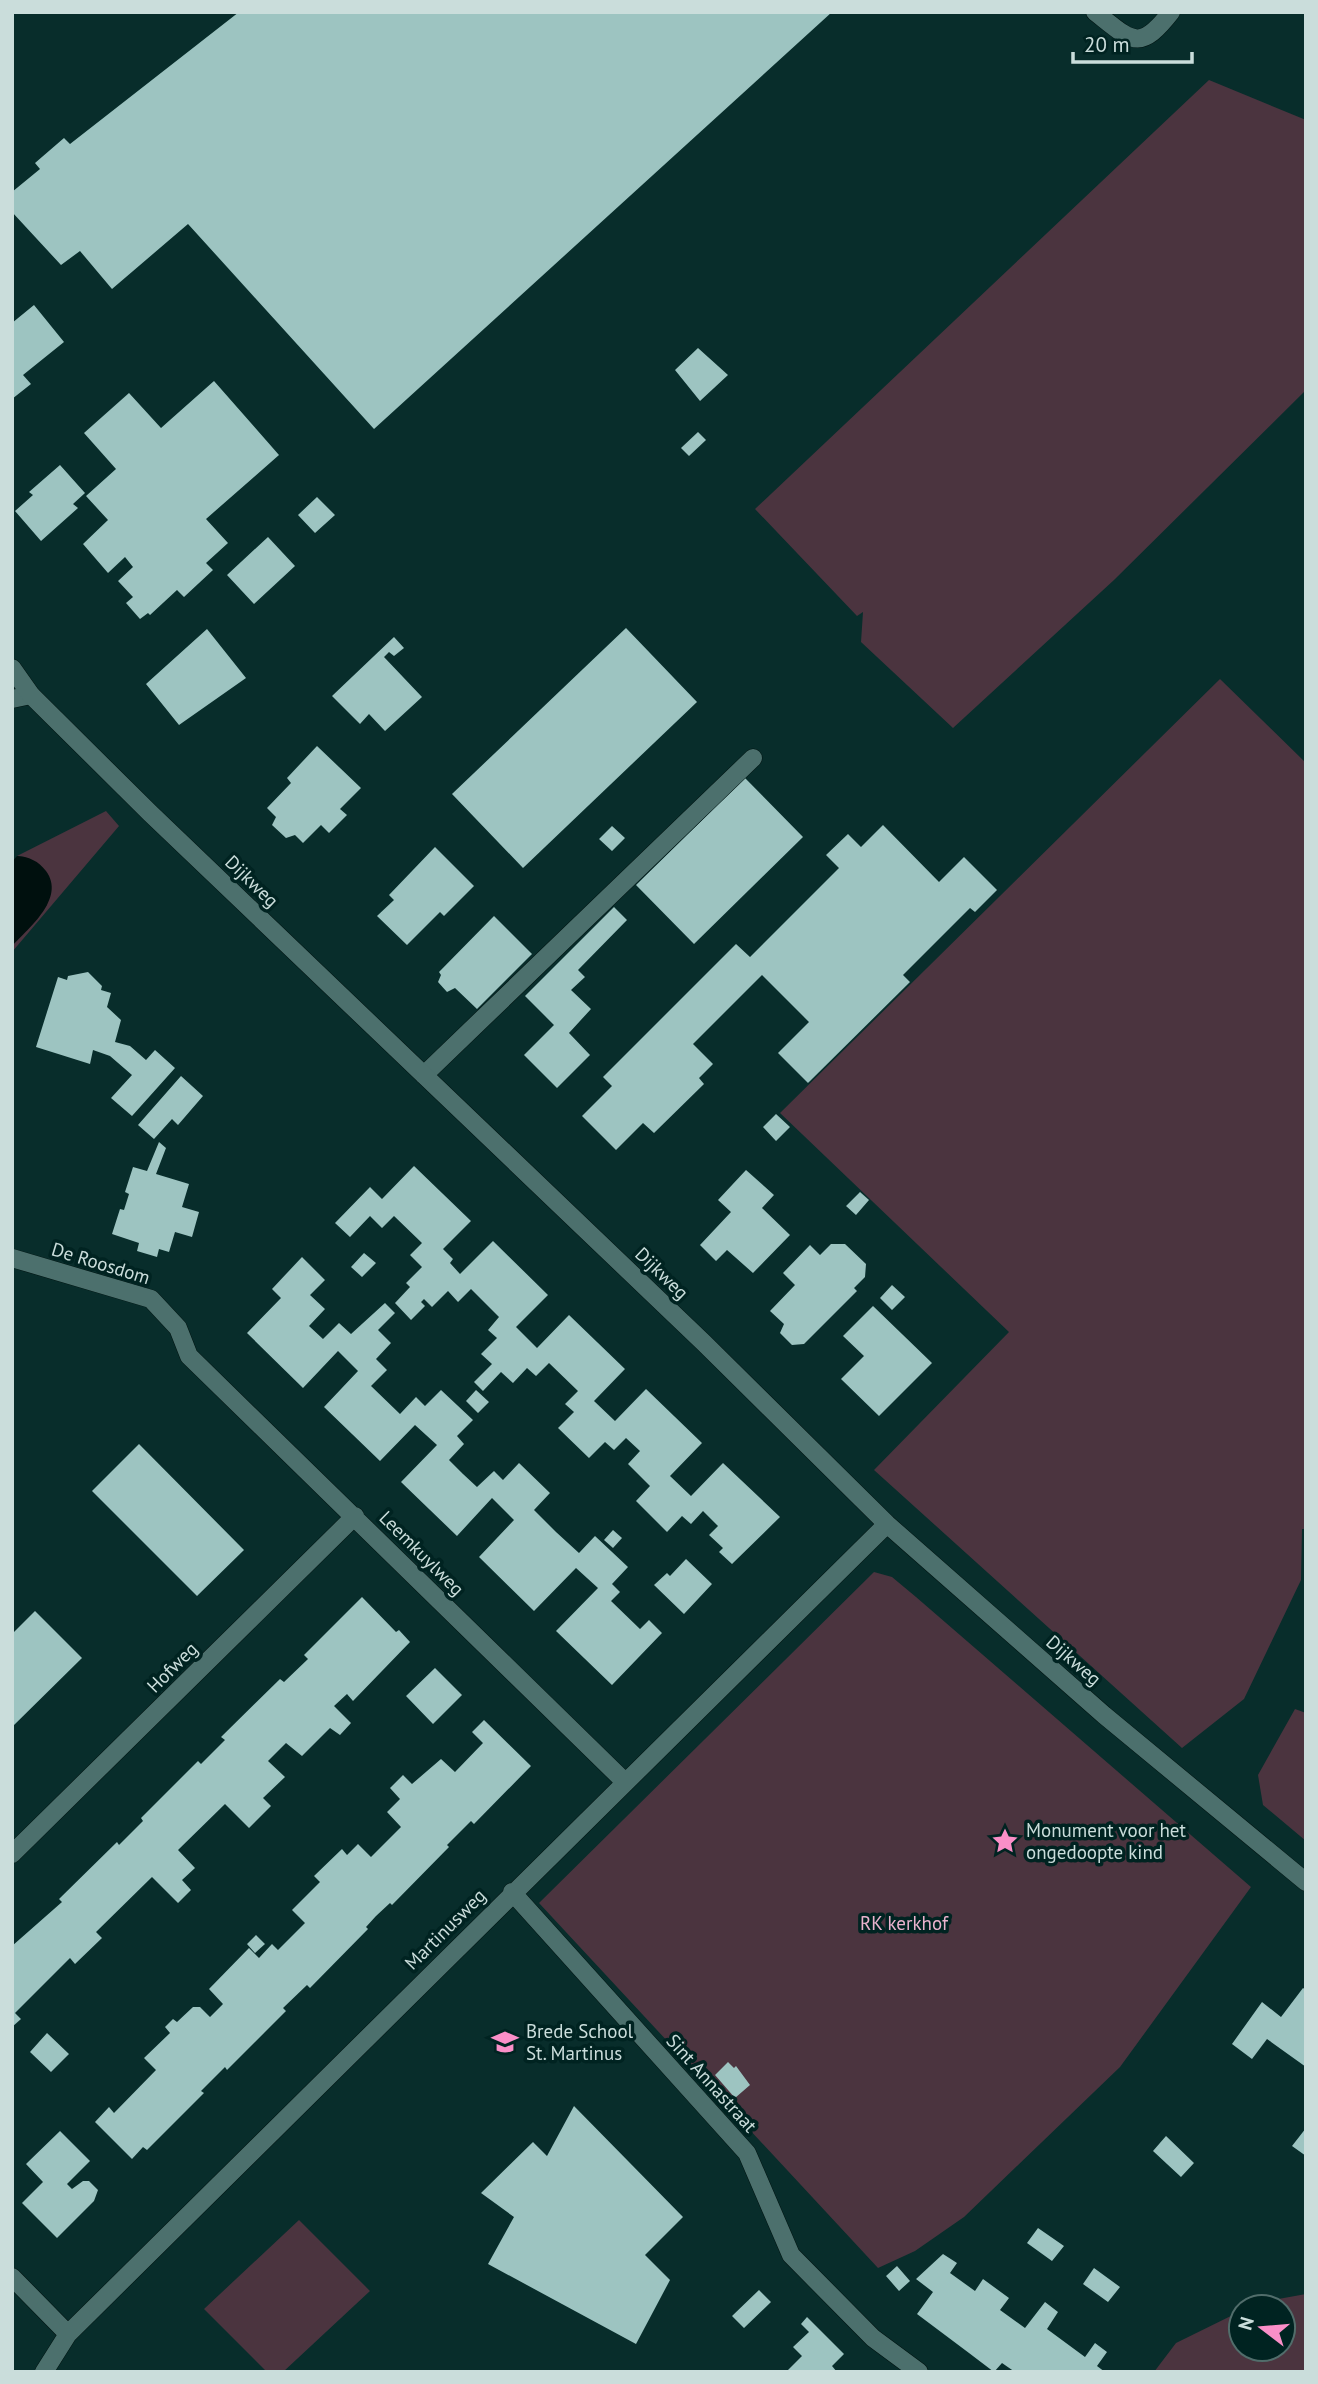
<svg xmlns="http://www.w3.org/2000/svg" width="1318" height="2384" viewBox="0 0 1318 2384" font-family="'PT Sans',sans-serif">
  <rect width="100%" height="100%" fill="#082d2b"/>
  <!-- green -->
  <path fill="#4b343f" d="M 1209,80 L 1306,120 L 1306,390 L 1114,580 L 953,728 L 861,642 L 863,612 L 857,616 L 755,509 Z
    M 1220,679 L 1306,763 L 1306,1529 L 1302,1529 L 1301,1580 L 1244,1699 L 1182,1748 L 874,1470 L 1009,1332 L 780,1113 Z
    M 106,811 L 119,826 L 12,952 L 12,946 L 47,905 L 25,857 L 17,856 Z
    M 874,1572 L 892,1577 L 916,1597 L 1251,1887 L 1120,2067 L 964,2217 L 915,2251 L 878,2268 L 539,1903 Z
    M 1295,1709 L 1306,1713 L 1306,1841 L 1263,1805 L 1258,1775 Z
    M 299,2220 L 370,2291 L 283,2372 L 267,2372 L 204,2309 Z
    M 1306,2294 L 1306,2372 L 1154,2372 L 1176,2343 L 1241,2311 L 1241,2349 L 1283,2349 L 1283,2307 L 1251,2307 L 1267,2301 Z"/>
  <!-- water -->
  <path fill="#00100e" d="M 17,856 C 30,857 38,861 46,871 C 66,898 29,928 12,946 L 12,862 Z"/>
  <!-- building -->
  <path fill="#9dc4c1" d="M 239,12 L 832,12 L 374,429 L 188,224 L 112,289 L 80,251 L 61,265 L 12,212 L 12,192 L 40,169 L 35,163 L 64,138 L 70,144 Z
    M 34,305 L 64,342 L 23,375 L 31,384 L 12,399 L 12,323 Z
    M 698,348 L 728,375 L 700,401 L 675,370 Z
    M 214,381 L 279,455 L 206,519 L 228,543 L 206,563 L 213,570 L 184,597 L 177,590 L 150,615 L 148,613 L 140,619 L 126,603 L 133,597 L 118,581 L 133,567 L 125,557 L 108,573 L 83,544 L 108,520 L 86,496 L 116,469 L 84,433 L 129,393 L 161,428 Z
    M 698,432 L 706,440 L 689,456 L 681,448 Z
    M 60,465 L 85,493 L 73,504 L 78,508 L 41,541 L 15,511 L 33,495 L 29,492 Z
    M 317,497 L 335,515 L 315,533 L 298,515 Z
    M 268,537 L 295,566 L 254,604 L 227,575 Z
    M 626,628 L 697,702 L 523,868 L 452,794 Z
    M 207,629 L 246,678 L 179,725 L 146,684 Z
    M 394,637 L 404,648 L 394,656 L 389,652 L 384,657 L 422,697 L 385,731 L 369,714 L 360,724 L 332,696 Z
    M 317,746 L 361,788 L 340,809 L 347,815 L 329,833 L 321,825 L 303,843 L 295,835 L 286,838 L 272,825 L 276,817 L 267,808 L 291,783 L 287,778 Z
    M 745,778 L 803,837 L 694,944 L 636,885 Z
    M 883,825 L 939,882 L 964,857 L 997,890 L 975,912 L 970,908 L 903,975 L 910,982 L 808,1083 L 778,1053 L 809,1022 L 762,975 L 693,1044 L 713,1064 L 699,1078 L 704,1084 L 654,1133 L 643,1123 L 616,1150 L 582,1116 L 612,1086 L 603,1077 L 736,944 L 750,957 L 839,868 L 826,855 L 848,834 L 861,847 Z
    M 612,826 L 625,838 L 612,851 L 599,839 Z
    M 435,847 L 474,886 L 444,916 L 440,912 L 407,945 L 377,916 L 394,900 L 389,895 Z
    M 614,907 L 627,920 L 578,970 L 585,977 L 571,990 L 591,1009 L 569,1033 L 590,1055 L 557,1088 L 524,1055 L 554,1025 L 525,996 Z
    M 494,916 L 532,954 L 477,1009 L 455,988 L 447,992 L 438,982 L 441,975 L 439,972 Z
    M 88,972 L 102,986 L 101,990 L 111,993 L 107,1007 L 121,1020 L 115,1042 L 130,1046 L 146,1060 L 155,1050 L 175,1068 L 132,1116 L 111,1098 L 132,1075 L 110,1056 L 93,1050 L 90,1064 L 36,1047 L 58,977 L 67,980 L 68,976 Z
    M 181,1076 L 203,1096 L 178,1125 L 172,1119 L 154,1139 L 138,1125 Z
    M 776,1114 L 790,1127 L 776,1141 L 763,1127 Z
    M 159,1142 L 166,1148 L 156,1174 L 189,1184 L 182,1207 L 199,1212 L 192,1237 L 175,1232 L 169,1252 L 159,1249 L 157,1257 L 137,1251 L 139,1243 L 112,1234 L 120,1209 L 124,1210 L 129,1194 L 125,1192 L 133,1167 L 147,1171 Z
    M 414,1166 L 471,1221 L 443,1249 L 453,1259 L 450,1263 L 460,1274 L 493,1241 L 548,1295 L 516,1327 L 537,1348 L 569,1315 L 625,1369 L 594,1401 L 615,1421 L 646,1389 L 702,1443 L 670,1476 L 691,1496 L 723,1463 L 780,1517 L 732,1564 L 719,1552 L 723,1548 L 709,1535 L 718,1526 L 703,1511 L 691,1524 L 682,1516 L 667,1532 L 636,1501 L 650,1486 L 628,1464 L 640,1451 L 626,1438 L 614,1450 L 605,1442 L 589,1458 L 558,1428 L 574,1412 L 565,1404 L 578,1391 L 549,1363 L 536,1376 L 527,1368 L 513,1383 L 501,1372 L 483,1391 L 474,1382 L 492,1364 L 481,1354 L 497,1338 L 488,1330 L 499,1317 L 471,1289 L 458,1302 L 448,1291 L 432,1307 L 424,1299 L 421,1302 L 425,1306 L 411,1320 L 395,1303 L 410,1287 L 406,1283 L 422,1267 L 410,1255 L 422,1243 L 394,1216 L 382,1228 L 370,1216 L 350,1237 L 335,1223 L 370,1187 L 382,1199 Z
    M 746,1170 L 774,1195 L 762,1208 L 790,1235 L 753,1273 L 727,1250 L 716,1261 L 700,1245 L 731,1212 L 718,1200 Z
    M 860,1192 L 869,1200 L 856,1215 L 846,1206 Z
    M 831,1244 L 845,1244 L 866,1264 L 865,1277 L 854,1288 L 857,1291 L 804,1344 L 792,1345 L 780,1333 L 784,1324 L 770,1311 L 795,1285 L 783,1273 L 810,1245 L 820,1255 Z
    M 364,1253 L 376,1263 L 362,1277 L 351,1267 Z
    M 302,1257 L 325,1280 L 310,1295 L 325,1309 L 309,1326 L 323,1339 L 339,1323 L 351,1334 L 385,1303 L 395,1313 L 378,1330 L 391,1343 L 376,1359 L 387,1370 L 371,1386 L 400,1414 L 416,1397 L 425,1406 L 441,1390 L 473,1420 L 457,1436 L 464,1444 L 449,1460 L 463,1474 L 477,1487 L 494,1471 L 503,1480 L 519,1463 L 550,1493 L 534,1510 L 556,1532 L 579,1553 L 595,1536 L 628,1567 L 612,1584 L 620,1592 L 611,1601 L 640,1629 L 649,1620 L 662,1633 L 612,1685 L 556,1631 L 598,1588 L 576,1568 L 534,1611 L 479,1557 L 514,1520 L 492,1498 L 457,1536 L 401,1482 L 437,1445 L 415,1425 L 380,1461 L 324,1407 L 358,1371 L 338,1351 L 303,1388 L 247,1333 L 281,1298 L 272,1289 Z
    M 892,1285 L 905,1297 L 892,1310 L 880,1298 Z
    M 873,1306 L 932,1363 L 879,1416 L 841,1379 L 864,1356 L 843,1336 Z
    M 476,1390 L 489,1402 L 478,1413 L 466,1401 Z
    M 139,1444 L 244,1550 L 197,1596 L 92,1491 Z
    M 613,1530 L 622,1538 L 613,1548 L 604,1540 Z
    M 686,1559 L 712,1584 L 684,1614 L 654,1585 L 667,1573 L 670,1576 Z
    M 362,1597 L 396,1632 L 399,1630 L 410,1642 L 353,1701 L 347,1694 L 334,1706 L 351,1723 L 340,1735 L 330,1728 L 302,1756 L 286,1743 L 268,1761 L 285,1777 L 263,1798 L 271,1806 L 249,1828 L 225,1804 L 178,1850 L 195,1868 L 182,1880 L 191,1890 L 178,1903 L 152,1877 L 96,1932 L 102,1938 L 75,1964 L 70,1958 L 15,2013 L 21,2019 L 12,2027 L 12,1946 L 62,1902 L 59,1899 L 117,1842 L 119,1845 L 143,1821 L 141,1818 L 198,1761 L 201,1764 L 225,1740 L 221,1737 L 280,1679 L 284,1682 L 308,1659 L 304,1655 Z
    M 35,1611 L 82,1658 L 12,1727 L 12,1634 Z
    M 435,1668 L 462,1695 L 433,1724 L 406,1696 Z
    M 484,1720 L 531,1766 L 474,1824 L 471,1821 L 447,1845 L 449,1847 L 392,1905 L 390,1903 L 376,1916 L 366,1927 L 368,1929 L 310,1988 L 307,1985 L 283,2008 L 286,2011 L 227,2070 L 225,2067 L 201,2091 L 204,2093 L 147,2150 L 143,2147 L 132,2159 L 95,2122 L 109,2107 L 114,2113 L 156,2070 L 144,2058 L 170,2033 L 165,2027 L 173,2019 L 177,2022 L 193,2007 L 200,2007 L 210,2017 L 223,2004 L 209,1989 L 249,1948 L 259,1958 L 272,1944 L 278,1950 L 305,1923 L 292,1910 L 320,1882 L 314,1876 L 342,1849 L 347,1855 L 358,1844 L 371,1857 L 401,1827 L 387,1812 L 400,1799 L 390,1788 L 403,1775 L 412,1784 L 441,1759 L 455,1772 L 483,1743 L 472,1732 Z
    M 256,1935 L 265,1944 L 255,1953 L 247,1944 Z
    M 1303,1988 L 1306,1990 L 1306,2067 L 1267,2039 L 1252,2059 L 1232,2044 L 1262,2002 L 1281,2017 Z
    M 47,2033 L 69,2054 L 51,2072 L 30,2052 Z
    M 728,2062 L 734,2068 L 736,2066 L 750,2085 L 735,2098 L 715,2075 Z
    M 574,2106 L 683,2217 L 645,2255 L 670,2280 L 636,2344 L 488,2264 L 514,2217 L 481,2193 L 533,2142 L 547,2156 Z
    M 1306,2128 L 1306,2156 L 1292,2146 Z
    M 60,2131 L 90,2161 L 67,2184 L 72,2189 L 83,2181 L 89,2181 L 98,2190 L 94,2201 L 57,2238 L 22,2203 L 43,2182 L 26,2164 Z
    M 1166,2136 L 1194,2163 L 1181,2177 L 1153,2151 Z
    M 1038,2228 L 1064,2246 L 1052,2261 L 1027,2243 Z
    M 943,2254 L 957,2263 L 950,2273 L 975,2291 L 983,2279 L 1009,2298 L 1000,2310 L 1025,2328 L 1045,2302 L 1058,2312 L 1047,2329 L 1085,2357 L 1095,2343 L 1107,2352 L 1097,2366 L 1105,2372 L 1015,2372 L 1002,2363 L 994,2372 L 969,2353 L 917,2314 L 933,2292 L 916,2279 Z
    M 897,2266 L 910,2281 L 899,2291 L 886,2276 Z
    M 1094,2268 L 1120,2287 L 1108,2302 L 1083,2284 Z
    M 759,2290 L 771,2302 L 744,2328 L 732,2316 Z
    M 807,2317 L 844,2354 L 832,2366 L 837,2372 L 786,2372 L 802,2356 L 793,2347 L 809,2332 L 801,2324 Z"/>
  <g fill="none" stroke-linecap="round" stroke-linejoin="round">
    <!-- lane casing -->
    <g stroke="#001412" stroke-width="19">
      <path id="lane" d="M 1095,12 C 1132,41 1139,53 1171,12
        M 12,699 L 31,695
        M 424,1075 L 753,758"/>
    </g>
    <!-- street casing -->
    <g stroke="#001412" stroke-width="19">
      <path id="street" d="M 12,668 L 31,695 L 150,813 L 704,1343 L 887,1524 L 1104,1715 L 1306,1882
        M 12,1258 L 151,1299 L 178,1328 L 189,1356 L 624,1781
        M 12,1854 L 355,1516
        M 512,1892 L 747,2153 L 791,2255 L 873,2338 L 919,2372
        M 12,2277 L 68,2334
        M 44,2372 L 68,2334 L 887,1524"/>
    </g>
    <!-- lane -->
    <use href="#lane" stroke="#4c706d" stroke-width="18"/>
    <!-- street -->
    <use href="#street" stroke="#4c706d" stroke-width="18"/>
  </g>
  <!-- icons -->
  <defs>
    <g id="sight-bare" transform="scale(2.1)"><path d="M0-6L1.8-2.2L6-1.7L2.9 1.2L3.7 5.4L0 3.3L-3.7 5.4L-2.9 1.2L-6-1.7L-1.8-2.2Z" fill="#fa8fc8" stroke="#002321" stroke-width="2.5" paint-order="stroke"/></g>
    <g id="school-bare" transform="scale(2.1)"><path d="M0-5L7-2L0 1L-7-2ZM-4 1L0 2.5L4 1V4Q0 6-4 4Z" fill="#fa8fc8" stroke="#002321" stroke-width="2.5" paint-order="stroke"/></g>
  </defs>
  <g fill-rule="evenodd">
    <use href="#sight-bare" x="1005" y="1841"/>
    <use href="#school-bare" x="505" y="2042"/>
  </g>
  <g text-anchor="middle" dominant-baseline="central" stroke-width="7" stroke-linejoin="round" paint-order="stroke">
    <!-- street labels -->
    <g font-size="19" fill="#cadddb" stroke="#002321">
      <text transform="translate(252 881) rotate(44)">Dijkweg</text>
      <text transform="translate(101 1263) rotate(17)">De Roosdom</text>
      <text transform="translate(662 1273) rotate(44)">Dijkweg</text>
      <text transform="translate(422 1553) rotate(45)">Leemkuylweg</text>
      <text transform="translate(1074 1660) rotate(41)">Dijkweg</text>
      <text transform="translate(172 1667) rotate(-45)">Hofweg</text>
      <text transform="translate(445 1929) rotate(-45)">Martinusweg</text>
      <text transform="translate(712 2083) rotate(48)">Sint Annastraat</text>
    </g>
    <!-- poi labels -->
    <g font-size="19" fill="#cadddb" stroke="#002321" text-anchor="start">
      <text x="1026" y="1830">Monument voor het<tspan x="1026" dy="22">ongedoopte kind</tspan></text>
      <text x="526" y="2031">Brede School<tspan x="526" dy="22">St. Martinus</tspan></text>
    </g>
    <!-- park labels -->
    <g font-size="19" fill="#eab3ce" stroke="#002321">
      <text x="904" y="1923">RK kerkhof</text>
    </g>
  </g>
  <!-- border -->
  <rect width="1318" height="2384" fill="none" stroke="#cadddb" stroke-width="28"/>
  <!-- north arrow -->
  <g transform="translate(1262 2328) rotate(286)"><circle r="33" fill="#002321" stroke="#516d6b" stroke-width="2"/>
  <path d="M0-5L12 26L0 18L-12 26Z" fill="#fa8fc8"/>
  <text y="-10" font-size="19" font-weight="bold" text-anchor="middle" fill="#cadddb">N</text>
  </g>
  <!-- scale -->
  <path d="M1073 52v10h119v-10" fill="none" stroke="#cadddb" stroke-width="3.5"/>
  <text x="1084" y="52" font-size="21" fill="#cadddb" stroke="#002321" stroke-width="5" paint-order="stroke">20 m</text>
</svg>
